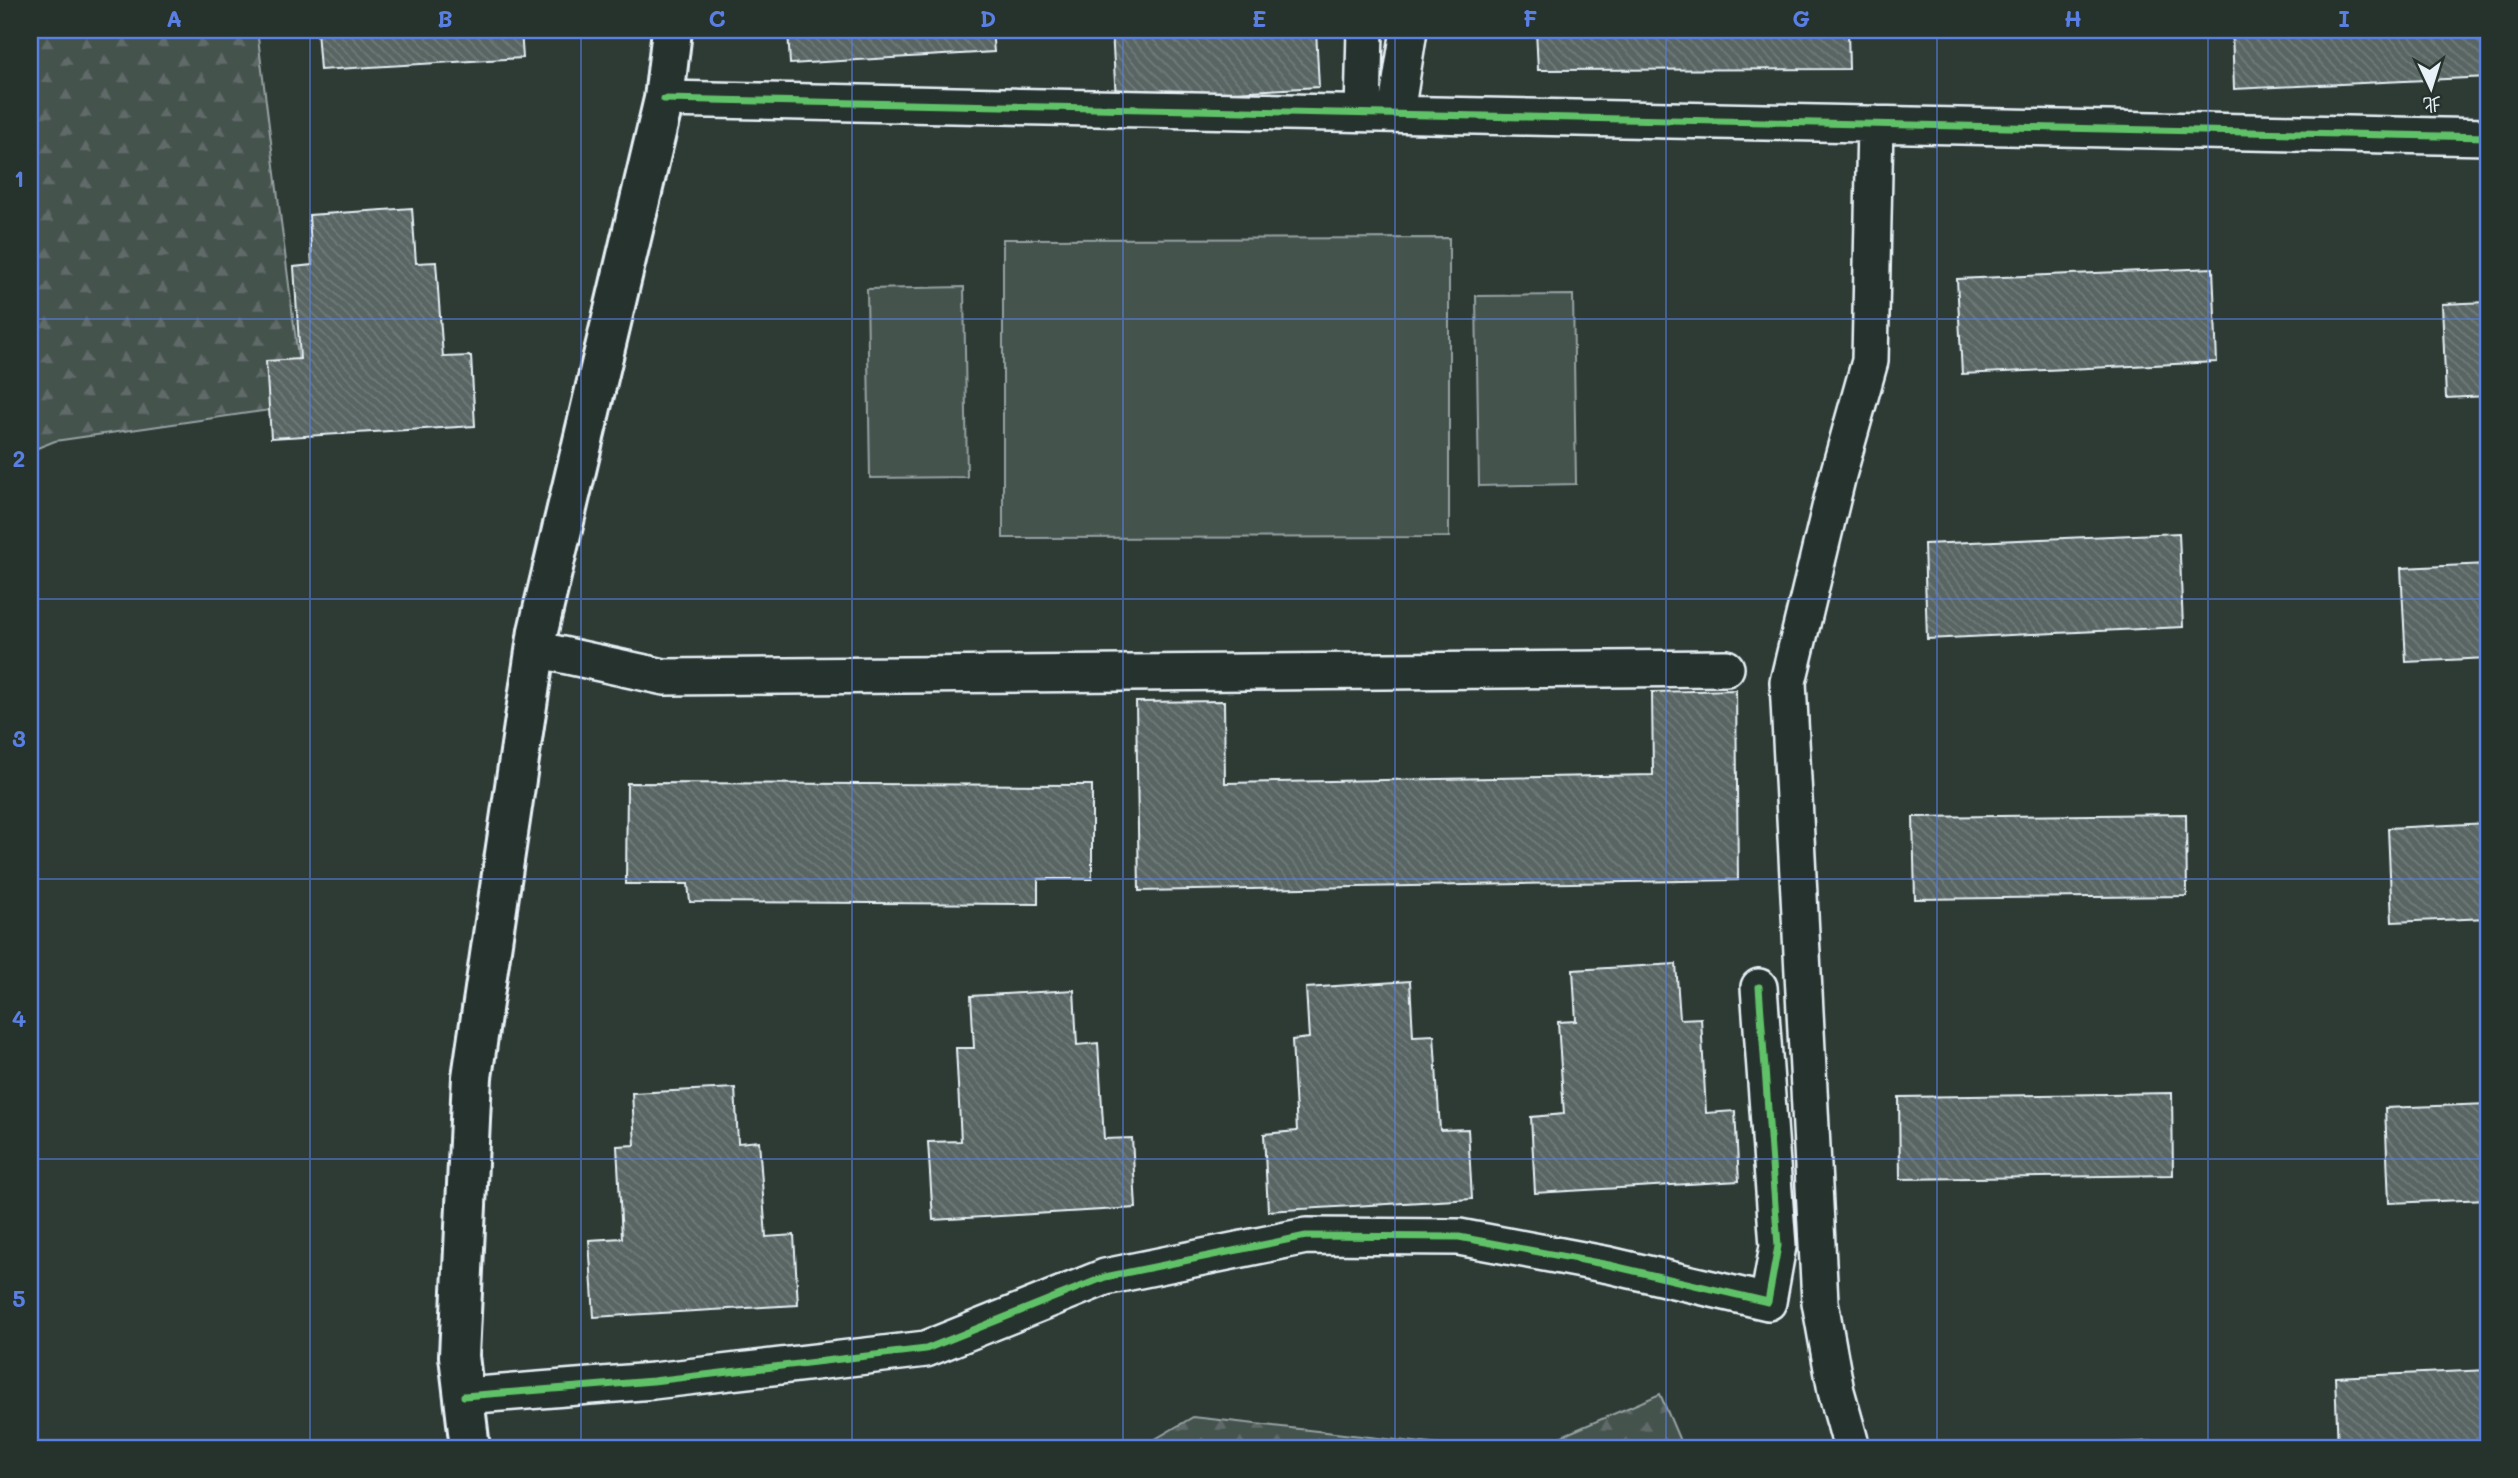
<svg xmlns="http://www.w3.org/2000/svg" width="2518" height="1478" viewBox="0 0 2518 1478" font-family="Mali,'LXGW WenKai TC',sans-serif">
  <defs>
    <pattern id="forest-firs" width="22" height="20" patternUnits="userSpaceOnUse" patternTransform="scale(1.75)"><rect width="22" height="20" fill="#45524e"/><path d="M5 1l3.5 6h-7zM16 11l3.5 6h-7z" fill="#606b68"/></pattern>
    <pattern id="building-back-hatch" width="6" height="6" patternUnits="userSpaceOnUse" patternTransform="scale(1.75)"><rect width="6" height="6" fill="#596563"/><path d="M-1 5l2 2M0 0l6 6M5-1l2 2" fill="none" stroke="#717c7a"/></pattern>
  </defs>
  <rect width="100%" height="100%" fill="#2e3b35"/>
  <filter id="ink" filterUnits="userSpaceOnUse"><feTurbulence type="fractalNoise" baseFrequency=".0143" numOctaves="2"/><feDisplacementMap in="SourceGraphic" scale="14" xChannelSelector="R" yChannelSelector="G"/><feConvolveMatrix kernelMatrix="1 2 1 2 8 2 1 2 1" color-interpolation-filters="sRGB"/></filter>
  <g filter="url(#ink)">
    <!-- forest -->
    <path fill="url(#forest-firs)" stroke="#96a2a3" stroke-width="2" d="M 30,30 L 257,30 L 304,405 L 55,441 L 30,451 Z
      M 1660,1394 L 1683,1448 L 1534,1448 Z
      M 1193,1417 L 1467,1448 L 1140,1448 Z"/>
    <!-- pitch -->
    <path fill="#45524e" stroke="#96a2a3" stroke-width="2" d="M 1449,238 L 1449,537 L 1003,538 L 1003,239 Z
      M 964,287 L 967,477 L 870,478 L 867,289 Z
      M 1573,295 L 1576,484 L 1479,486 L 1476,296 Z"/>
    <!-- building -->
    <path fill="url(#building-back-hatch)" stroke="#e8f1f8" stroke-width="2" d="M 317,30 L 521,30 L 523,58 L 320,70 Z
      M 788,30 L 992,30 L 994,52 L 790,64 Z
      M 1112,30 L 1316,30 L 1319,87 L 1116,99 Z
      M 1536,30 L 1848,30 L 1849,69 L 1538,70 Z
      M 2232,30 L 2488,30 L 2488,77 L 2234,89 Z
      M 412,208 L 416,263 L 436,262 L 443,357 L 471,356 L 475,426 L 271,438 L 266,361 L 300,359 L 294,267 L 312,265 L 309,215 Z
      M 2213,268 L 2217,362 L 1962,374 L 1957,279 Z
      M 2488,302 L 2488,396 L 2446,398 L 2442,304 Z
      M 2179,533 L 2183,627 L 1927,639 L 1924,544 Z
      M 2488,564 L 2488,658 L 2406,662 L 2401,568 Z
      M 1736,690 L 1738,880 L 1139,891 L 1136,702 L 1224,701 L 1225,783 L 1653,775 L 1652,692 Z
      M 627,783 L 1092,785 L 1092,879 L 1038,879 L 1038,904 L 690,902 L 688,884 L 626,884 Z
      M 2186,814 L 2187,896 L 1915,899 L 1913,817 Z
      M 2488,823 L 2488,918 L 2392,922 L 2388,828 Z
      M 1676,964 L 1680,1019 L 1701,1018 L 1706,1113 L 1735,1111 L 1739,1181 L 1535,1193 L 1531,1117 L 1564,1114 L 1558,1022 L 1576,1021 L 1573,970 Z
      M 1410,981 L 1413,1036 L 1434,1035 L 1440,1130 L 1468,1129 L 1472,1199 L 1268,1211 L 1264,1134 L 1297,1131 L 1292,1040 L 1309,1038 L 1306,988 Z
      M 1074,990 L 1077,1045 L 1098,1043 L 1104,1139 L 1132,1138 L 1136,1208 L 933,1220 L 928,1142 L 961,1141 L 956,1048 L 974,1048 L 971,996 Z
      M 735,1088 L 738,1143 L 759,1141 L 766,1237 L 794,1235 L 798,1305 L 594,1317 L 589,1240 L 622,1238 L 617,1146 L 635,1145 L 632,1093 Z
      M 2172,1093 L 2173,1175 L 1900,1179 L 1899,1097 Z
      M 2488,1104 L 2488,1199 L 2389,1203 L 2385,1108 Z
      M 2488,1370 L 2488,1448 L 2338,1448 L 2335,1377 Z
      M 2163,1441 L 2164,1448 L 1992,1448 Z"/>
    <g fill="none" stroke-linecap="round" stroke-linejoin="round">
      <!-- street casing -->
      <g stroke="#e8f1f8" stroke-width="40">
        <path id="street" d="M 664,99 L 2488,137
          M 1363,113 L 1365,30
          M 1396,113 L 1409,30
          M 535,649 L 664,677 L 1726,668
          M 464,1396 L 653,1381 L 926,1349 L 1105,1277 L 1306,1236 L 1459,1237 L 1609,1265 L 1768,1302 L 1778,1246 L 1759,987
          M 1852,1448 L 1836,1391 L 1820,1302 L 1788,682 L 1838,475 L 1870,361 L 1875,124"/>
      </g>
      <!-- secondary casing -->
      <g stroke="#e8f1f8" stroke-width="44">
        <path id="secondary" d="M 470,1448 L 459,1356 L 472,1077 L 538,631 L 664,99 L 672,30"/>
      </g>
      <!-- street -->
      <use href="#street" stroke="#26332d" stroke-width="35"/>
      <!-- secondary -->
      <use href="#secondary" stroke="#26332d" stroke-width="38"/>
      <!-- cycleway casing -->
      <g stroke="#26332d" stroke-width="11">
        <path id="cycleway" d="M 664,99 L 2488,137
          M 464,1396 L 653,1381 L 926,1349 L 1105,1277 L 1306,1236 L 1459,1237 L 1609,1265 L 1768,1302 L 1778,1246 L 1759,987"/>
      </g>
      <!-- cycleway -->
      <use href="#cycleway" stroke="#61c268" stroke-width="7"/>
    </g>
  </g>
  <!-- grid -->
  <path fill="none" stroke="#5a7fe2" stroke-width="2" stroke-opacity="0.55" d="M 310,30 L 310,1448M 581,30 L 581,1448M 852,30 L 852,1448M 1123,30 L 1123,1448M 1395,30 L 1395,1448M 1666,30 L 1666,1448M 1937,30 L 1937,1448M 2208,30 L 2208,1448M 30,319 L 2488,319M 30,599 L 2488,599M 30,879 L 2488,879M 30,1159 L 2488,1159"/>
  <!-- margin -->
  <rect width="2518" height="1478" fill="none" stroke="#26332d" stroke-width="77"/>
  <!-- north arrow -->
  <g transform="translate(2431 88) rotate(176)" stroke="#26332d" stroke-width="5" paint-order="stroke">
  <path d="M0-5L12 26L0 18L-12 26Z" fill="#e8f1f8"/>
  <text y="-10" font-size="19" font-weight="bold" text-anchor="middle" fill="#e8f1f8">北</text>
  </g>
  <rect x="38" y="38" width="2442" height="1402" fill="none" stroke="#5a7fe2" stroke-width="2.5"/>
  <g font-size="23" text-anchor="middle" font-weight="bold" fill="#5a7fe2">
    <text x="174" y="27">A</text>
    <text x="445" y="27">B</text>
    <text x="717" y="27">C</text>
    <text x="988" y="27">D</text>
    <text x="1259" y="27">E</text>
    <text x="1530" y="27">F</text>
    <text x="1801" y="27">G</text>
    <text x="2073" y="27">H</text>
    <text x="2344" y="27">I</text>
    <text x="19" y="187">1</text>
    <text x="19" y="467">2</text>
    <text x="19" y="747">3</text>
    <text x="19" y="1027">4</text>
    <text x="19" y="1307">5</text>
  </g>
</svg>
